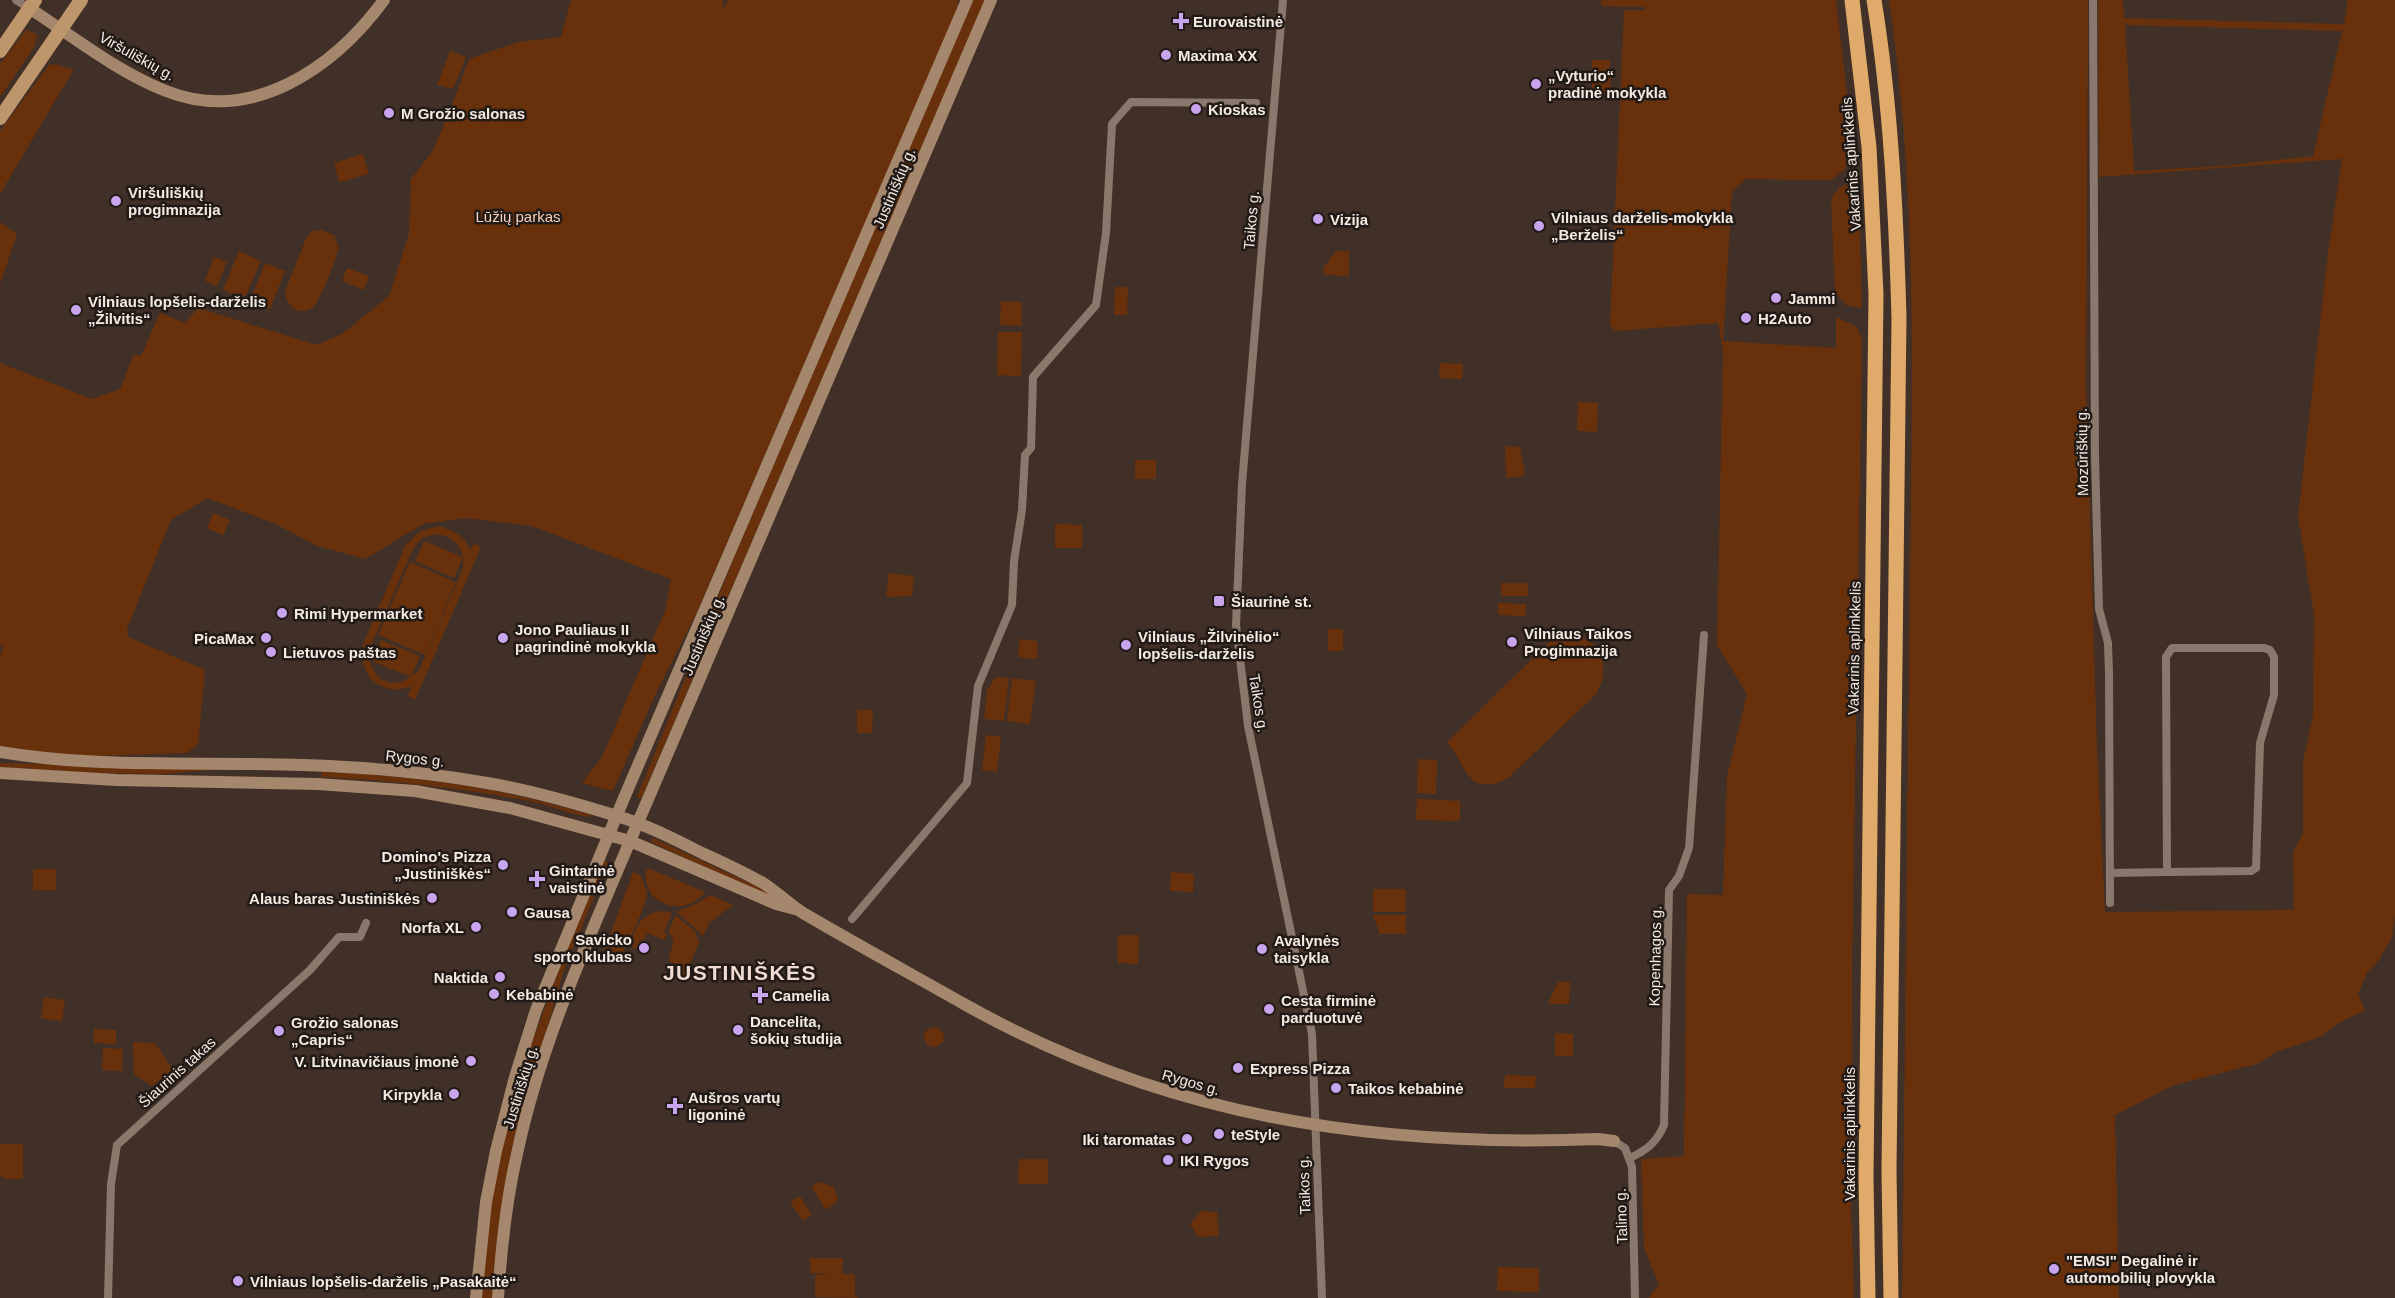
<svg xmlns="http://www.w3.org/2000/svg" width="2395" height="1298" viewBox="0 0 2395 1298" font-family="Helvetica,sans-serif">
  <rect width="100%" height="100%" fill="#413027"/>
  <!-- green -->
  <path fill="#69310b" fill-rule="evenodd" d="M 571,0 L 723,0 L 723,9 L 729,0 L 958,0 L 957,10 L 697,612 L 655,695 L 613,791 L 582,783 L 602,757 L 665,611 L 671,579 L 532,526 L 466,518 L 423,524 L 365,559 L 315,545 L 276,524 L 207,498 L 171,520 L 127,629 L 128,637 L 205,670 L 198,745 L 187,753 L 93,756 L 51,753 L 0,746 L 0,658 L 3,647 L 0,645 L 0,363 L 92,399 L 120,389 L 134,354 L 141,356 L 160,313 L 185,323 L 198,308 L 317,345 L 342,334 L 389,296 L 409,234 L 411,179 L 432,152 L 448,116 L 469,59 L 518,42 L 561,37 Z
    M 973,0 L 985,0 L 641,799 L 637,797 L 738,548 Z
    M 1601,0 L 1836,0 L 1854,156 L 1845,169 L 1831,180 L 1746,179 L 1732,192 L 1723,341 L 1836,348 L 1836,317 L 1857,327 L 1862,339 L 1852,968 L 1851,1205 L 1854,1298 L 1649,1298 L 1659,1284 L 1644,1248 L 1641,1159 L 1684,1156 L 1687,894 L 1723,895 L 1727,777 L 1747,694 L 1717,645 L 1723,350 L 1718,323 L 1615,331 L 1610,325 L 1624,10 L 1645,10 L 1645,7 L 1601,6 Z
    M 1889,0 L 2088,0 L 2086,385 L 2097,748 L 2105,912 L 2294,910 L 2293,852 L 2303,833 L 2303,762 L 2313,715 L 2314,614 L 2298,516 L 2328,253 L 2342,159 L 2099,177 L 2098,0 L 2123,0 L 2124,18 L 2344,24 L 2348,0 L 2395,0 L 2395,916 L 2392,937 L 2379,960 L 2367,973 L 2358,994 L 2365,1010 L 2339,1023 L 2322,1036 L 2276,1052 L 2257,1064 L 2174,1085 L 2115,1115 L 2119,1298 L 1902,1298 C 1905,1059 1907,819 1910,580 C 1912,386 1918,192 1889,0 ZM 2125,25 L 2342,31 L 2313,156 L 2223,166 L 2134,171 Z
    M 26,30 L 37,34 L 35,46 L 0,97 L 0,64 Z
    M 450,51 L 466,57 L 453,89 L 437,85 Z
    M 1592,60 L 1610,60 L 1610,95 L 1592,95 Z
    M 53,64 L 74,69 L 0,194 L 0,131 L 49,65 Z
    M 363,154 L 369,174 L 339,182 L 334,163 Z
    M 1855,181 L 1858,183 L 1862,306 L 1859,308 L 1846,305 L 1835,293 L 1831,198 L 1840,187 Z
    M 0,222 L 17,234 L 0,284 Z
    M 322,230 L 334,235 C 336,240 338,244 338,249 C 337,258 319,303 312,308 C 298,317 283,304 286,289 L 307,236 L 313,231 Z
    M 239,251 L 261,261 L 244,299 L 223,290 Z
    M 1336,251 L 1349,251 L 1349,276 L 1324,275 L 1324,267 Z
    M 214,257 L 227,262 L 217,286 L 205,281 Z
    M 265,263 L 285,271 L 270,309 L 250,301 Z
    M 347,268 L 369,276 L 364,290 L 342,281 Z
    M 1115,287 L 1128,287 L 1127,315 L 1114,315 Z
    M 1001,301 L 1022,302 L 1022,326 L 1000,325 Z
    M 998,332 L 1022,332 L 1021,376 L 997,375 Z
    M 1440,363 L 1463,364 L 1462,379 L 1439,378 Z
    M 1578,402 L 1598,403 L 1597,432 L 1577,431 Z
    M 1505,446 L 1520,447 L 1525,476 L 1506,478 Z
    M 1135,460 L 1156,460 L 1156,479 L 1135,479 Z
    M 213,513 L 230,520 L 223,535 L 207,528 Z
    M 1055,524 L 1082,525 L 1082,548 L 1055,548 Z
    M 439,526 C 453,530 466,536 470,551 L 474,543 L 481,547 L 415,700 L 408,696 L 412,686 C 383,698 359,677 362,647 L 405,546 L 420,531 ZM 438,534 C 456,538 465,549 463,568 L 419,670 L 411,677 L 420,656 L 381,640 L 372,661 L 411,677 C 388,692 368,675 369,650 L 413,549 L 422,538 Z
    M 424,541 L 463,557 L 454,578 L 415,561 Z
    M 410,562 L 456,582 L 425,655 L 378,635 Z
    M 889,573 L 914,576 L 912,596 L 886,597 Z
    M 1501,583 L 1528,583 L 1528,596 L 1501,596 Z
    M 1498,603 L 1526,604 L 1526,616 L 1498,615 Z
    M 1328,629 L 1343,629 L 1343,651 L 1328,651 Z
    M 1562,630 C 1568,636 1575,635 1583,638 C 1607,649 1608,674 1596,694 L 1508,778 C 1467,799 1466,764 1447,742 Z
    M 1020,639 L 1038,641 L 1037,659 L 1018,657 Z
    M 996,677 L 1009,678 L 1004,721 L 984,719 L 987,690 Z
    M 1012,678 L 1036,681 L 1030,724 L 1007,721 Z
    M 857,710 L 873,710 L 872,733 L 857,733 Z
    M 986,735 L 1001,737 L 997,772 L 982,770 Z
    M 1418,759 L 1437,760 L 1436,794 L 1417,793 Z
    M 0,763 L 219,769 L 164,774 L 98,773 L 0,767 Z
    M 322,772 C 414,775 503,788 591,815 L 591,817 C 570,815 550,805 529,801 C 460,788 391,780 321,777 Z
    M 1417,799 L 1460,801 L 1460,821 L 1416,820 Z
    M 653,838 L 781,898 L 785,904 L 651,842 Z
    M 604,861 L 608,863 L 564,970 L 512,1148 L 500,1215 L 493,1298 L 482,1298 C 487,1241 492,1182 507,1126 C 531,1035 567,948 604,861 Z
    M 33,869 L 56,869 L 56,890 L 33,890 Z
    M 650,869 L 705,892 C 684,920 641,904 646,870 Z
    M 633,872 L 640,875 C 642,880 646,887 647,893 C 648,904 623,951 617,965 L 601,960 Z
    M 1171,872 L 1194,874 L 1193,892 L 1170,891 Z
    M 1373,889 L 1406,889 L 1406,912 L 1373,912 Z
    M 710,895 L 733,905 L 710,922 L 703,936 L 678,913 L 678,911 L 696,904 Z
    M 659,911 L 672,913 L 664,932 L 667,935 L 664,940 L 647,933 L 644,940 L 641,939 L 637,949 L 632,947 C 631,932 641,914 659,911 Z
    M 676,915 L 695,932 L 699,942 L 690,964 L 693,972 L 689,976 L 683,975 L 681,967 L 670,962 C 667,949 680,944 668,932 Z
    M 1373,915 L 1406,915 L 1406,934 L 1380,934 Z
    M 1118,935 L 1139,935 L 1138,964 L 1118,963 Z
    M 1558,982 L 1570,982 L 1569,1004 L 1548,1004 Z
    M 44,997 L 65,1000 L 62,1021 L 41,1018 Z
    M924 1037a10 10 0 1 1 20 0a10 10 0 1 1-20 0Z
    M 94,1029 L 116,1030 L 116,1044 L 94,1043 Z
    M 1555,1033 L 1573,1034 L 1573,1056 L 1555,1056 Z
    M 133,1042 L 155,1043 L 173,1070 L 152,1086 L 134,1074 Z
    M 103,1048 L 123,1049 L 122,1071 L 102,1070 Z
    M 1505,1075 L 1536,1076 L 1535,1088 L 1504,1088 Z
    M 0,1144 L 23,1144 L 23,1179 L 4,1179 L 0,1174 Z
    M 1019,1159 L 1048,1159 L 1048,1184 L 1018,1184 Z
    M 820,1182 L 834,1187 L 838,1201 L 826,1210 L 811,1186 Z
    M 800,1196 L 812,1215 L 803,1221 L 790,1202 Z
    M 1201,1211 L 1217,1212 L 1219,1236 L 1198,1237 L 1190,1224 Z
    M 810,1258 L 843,1258 L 842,1274 L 855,1274 L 855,1297 L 860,1298 L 815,1297 L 815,1275 L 833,1274 L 810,1273 Z
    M 1498,1267 L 1539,1268 L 1539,1292 L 1497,1291 Z"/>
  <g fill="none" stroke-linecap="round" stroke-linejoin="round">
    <!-- street -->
    <path stroke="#8b786d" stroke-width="8" d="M 16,0 L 29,8
      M 1283,0 L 1242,484 L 1236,625 L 1248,726 L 1312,1034 L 1322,1298
      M 2093,0 L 2095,456 L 2099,609 L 2108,643 L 2109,673 L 2110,903
      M 2172,648 L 2264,648 L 2270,650 L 2274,657 L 2274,695 L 2260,743 L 2256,868 L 2251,871 L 2167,872 L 2166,657 Z
      M 2110,873 L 2167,872
      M 852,919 L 967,783 L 978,686 L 1012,605 L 1014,561 L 1022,510 L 1025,455 L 1031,448 L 1033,377 L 1096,305 L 1106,233 L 1112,124 L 1131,102 L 1256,103
      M 1614,1141 L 1625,1148 L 1632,1167 L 1635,1298
      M 1630,1158 C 1647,1150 1657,1142 1664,1125 L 1669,890 L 1679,876 L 1689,848 L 1704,635
      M 108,1298 L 111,1184 L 117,1145 L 310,970 L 339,937 L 360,937 L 366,923"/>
    <!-- secondary -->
    <path stroke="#a4876c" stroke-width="12" d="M 29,8 C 74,37 116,71 166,91 C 252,125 334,68 384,0
      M 0,752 C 99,769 202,761 303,765 C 364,767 426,772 487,783 C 531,790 575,803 617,816 C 647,825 674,839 702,853 C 722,862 743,872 763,883 C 777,892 789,904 803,913 C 856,944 911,974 964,1004 C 1163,1116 1373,1148 1598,1139 L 1614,1141
      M 0,773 L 116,780 L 318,784 L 415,791 L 510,808 L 630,841 L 776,904 L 795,909
      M 476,1298 L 486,1202 L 496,1151 L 515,1077 L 536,1010 L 624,798 L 967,0
      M 498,1298 C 501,1250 506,1201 517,1154 C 540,1045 587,943 630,841 L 991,0"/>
    <!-- primary -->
    <path stroke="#be966b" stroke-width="14" d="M 0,51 L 35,0
      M 0,118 L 81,0"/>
    <!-- highway -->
    <path stroke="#e0aa6a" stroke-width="15" d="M 1852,0 L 1869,147 L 1876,294 L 1866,1177 L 1868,1298
      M 1874,0 C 1891,105 1896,212 1899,318 L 1889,1171 L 1891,1298"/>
  </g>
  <!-- markers -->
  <g fill="#c9a5ee" stroke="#221a16" stroke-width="2">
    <path d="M1178 12h6v6h6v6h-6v6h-6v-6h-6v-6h6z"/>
    <circle cx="1166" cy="55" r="6"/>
    <circle cx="1536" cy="84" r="6"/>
    <circle cx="1196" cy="109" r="6"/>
    <circle cx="389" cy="113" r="6"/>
    <circle cx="116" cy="201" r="6"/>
    <circle cx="1318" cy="219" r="6"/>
    <circle cx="1539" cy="226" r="6"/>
    <circle cx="1776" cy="298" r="6"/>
    <circle cx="76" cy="310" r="6"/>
    <circle cx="1746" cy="318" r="6"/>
    <rect x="1213" y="595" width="12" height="12" rx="3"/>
    <circle cx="282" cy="613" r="6"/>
    <circle cx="266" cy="638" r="6"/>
    <circle cx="503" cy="638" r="6"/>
    <circle cx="1512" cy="642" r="6"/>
    <circle cx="1126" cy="645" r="6"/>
    <circle cx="271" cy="652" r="6"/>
    <circle cx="503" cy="865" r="6"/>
    <path d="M534 870h6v6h6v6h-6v6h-6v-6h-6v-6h6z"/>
    <circle cx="432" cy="898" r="6"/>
    <circle cx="512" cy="912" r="6"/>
    <circle cx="476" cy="927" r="6"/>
    <circle cx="644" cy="948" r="6"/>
    <circle cx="1262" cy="949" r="6"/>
    <circle cx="500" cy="977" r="6"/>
    <circle cx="494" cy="994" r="6"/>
    <path d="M757 986h6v6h6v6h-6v6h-6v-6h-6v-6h6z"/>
    <circle cx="1269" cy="1009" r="6"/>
    <circle cx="738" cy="1030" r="6"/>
    <circle cx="279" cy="1031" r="6"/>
    <circle cx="471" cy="1061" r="6"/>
    <circle cx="1238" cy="1068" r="6"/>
    <circle cx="1336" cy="1088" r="6"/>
    <circle cx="454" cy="1094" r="6"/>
    <path d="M672 1097h6v6h6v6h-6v6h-6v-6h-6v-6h6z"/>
    <circle cx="1219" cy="1134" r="6"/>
    <circle cx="1187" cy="1139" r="6"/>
    <circle cx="1168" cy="1160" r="6"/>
    <circle cx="2054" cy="1269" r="6"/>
    <circle cx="238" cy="1281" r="6"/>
  </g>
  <g text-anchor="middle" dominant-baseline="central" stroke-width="5" stroke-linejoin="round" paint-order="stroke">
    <!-- poi labels -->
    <g font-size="15" font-weight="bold" fill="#f4e9e3" stroke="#221a16" text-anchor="start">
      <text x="1193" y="21">Eurovaistinė</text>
      <text x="1178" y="55">Maxima XX</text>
      <text x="1548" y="75">„Vyturio“<tspan x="1548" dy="17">pradinė mokykla</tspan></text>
      <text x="1208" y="109">Kioskas</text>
      <text x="401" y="113">M Grožio salonas</text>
      <text x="128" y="192">Viršuliškių<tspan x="128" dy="17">progimnazija</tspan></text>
      <text x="1551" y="217">Vilniaus darželis-mokykla<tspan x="1551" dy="17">„Berželis“</tspan></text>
      <text x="1330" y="219">Vizija</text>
      <text x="1788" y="298">Jammi</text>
      <text x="88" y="301">Vilniaus lopšelis-darželis<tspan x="88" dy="17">„Žilvitis“</tspan></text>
      <text x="1758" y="318">H2Auto</text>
      <text x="1231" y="601">Šiaurinė st.</text>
      <text x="294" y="613">Rimi Hypermarket</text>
      <text x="515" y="629">Jono Pauliaus II<tspan x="515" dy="17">pagrindinė mokykla</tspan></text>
      <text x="1524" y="633">Vilniaus Taikos<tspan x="1524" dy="17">Progimnazija</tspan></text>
      <text x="1138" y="636">Vilniaus „Žilvinėlio“<tspan x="1138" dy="17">lopšelis-darželis</tspan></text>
      <text x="254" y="638" text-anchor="end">PicaMax</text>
      <text x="283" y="652">Lietuvos paštas</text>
      <text x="491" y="856" text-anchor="end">Domino's Pizza<tspan x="491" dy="17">„Justiniškės“</tspan></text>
      <text x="549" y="870">Gintarinė<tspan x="549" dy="17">vaistinė</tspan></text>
      <text x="420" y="898" text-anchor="end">Alaus baras Justiniškės</text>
      <text x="524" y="912">Gausa</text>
      <text x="464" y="927" text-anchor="end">Norfa XL</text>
      <text x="632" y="939" text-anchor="end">Savicko<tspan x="632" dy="17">sporto klubas</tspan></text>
      <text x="1274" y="940">Avalynės<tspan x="1274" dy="17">taisykla</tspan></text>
      <text x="488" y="977" text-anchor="end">Naktida</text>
      <text x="506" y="994">Kebabinė</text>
      <text x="772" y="995">Camelia</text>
      <text x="1281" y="1000">Cesta firminė<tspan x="1281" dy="17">parduotuvė</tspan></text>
      <text x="750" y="1021">Dancelita,<tspan x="750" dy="17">šokių studija</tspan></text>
      <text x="291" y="1022">Grožio salonas<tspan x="291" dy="17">„Capris“</tspan></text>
      <text x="459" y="1061" text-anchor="end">V. Litvinavičiaus įmonė</text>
      <text x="1250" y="1068">Express Pizza</text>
      <text x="1348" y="1088">Taikos kebabinė</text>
      <text x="442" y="1094" text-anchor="end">Kirpykla</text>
      <text x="688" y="1097">Aušros vartų<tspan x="688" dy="17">ligoninė</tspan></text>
      <text x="1231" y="1134">teStyle</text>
      <text x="1175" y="1139" text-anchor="end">Iki taromatas</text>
      <text x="1180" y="1160">IKI Rygos</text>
      <text x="2066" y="1260">"EMSI" Degalinė ir<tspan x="2066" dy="17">automobilių plovykla</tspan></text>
      <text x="250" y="1281">Vilniaus lopšelis-darželis „Pasakaitė“</text>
    </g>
    <!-- street labels -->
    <g font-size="15" fill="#f4e9e3" stroke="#221a16">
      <text transform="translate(137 56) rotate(29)">Viršuliškių g.</text>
      <text transform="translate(1851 164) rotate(-94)">Vakarinis aplinkkelis</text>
      <text transform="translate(894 188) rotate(-67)">Justiniškių g.</text>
      <text transform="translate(1251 220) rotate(-85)">Taikos g.</text>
      <text transform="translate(2082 452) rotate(-91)">Mozūriškių g.</text>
      <text transform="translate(703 635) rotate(-67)">Justiniškių g.</text>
      <text transform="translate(1854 648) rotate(-89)">Vakarinis aplinkkelis</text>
      <text transform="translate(1259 703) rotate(81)">Taikos g.</text>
      <text transform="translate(415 758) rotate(6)">Rygos g.</text>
      <text transform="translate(1655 956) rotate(-89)">Kopenhagos g.</text>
      <text transform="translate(177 1072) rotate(-42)">Šiaurinis takas</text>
      <text transform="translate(1191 1082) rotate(16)">Rygos g.</text>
      <text transform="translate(520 1087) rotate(-73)">Justiniškių g.</text>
      <text transform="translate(1849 1134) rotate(-90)">Vakarinis aplinkkelis</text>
      <text transform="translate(1304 1185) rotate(-92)">Taikos g.</text>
      <text transform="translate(1621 1216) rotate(-92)">Talino g.</text>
    </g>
    <!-- park labels -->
    <g font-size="15" fill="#f6d1bc" stroke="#221a16">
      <text x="518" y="216">Lūžių parkas</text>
    </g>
    <!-- district labels -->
    <g font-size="21" font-weight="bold" letter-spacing="1.5" fill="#f2dcd1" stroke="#221a16">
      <text x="740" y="972">JUSTINIŠKĖS</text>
    </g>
  </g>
</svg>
